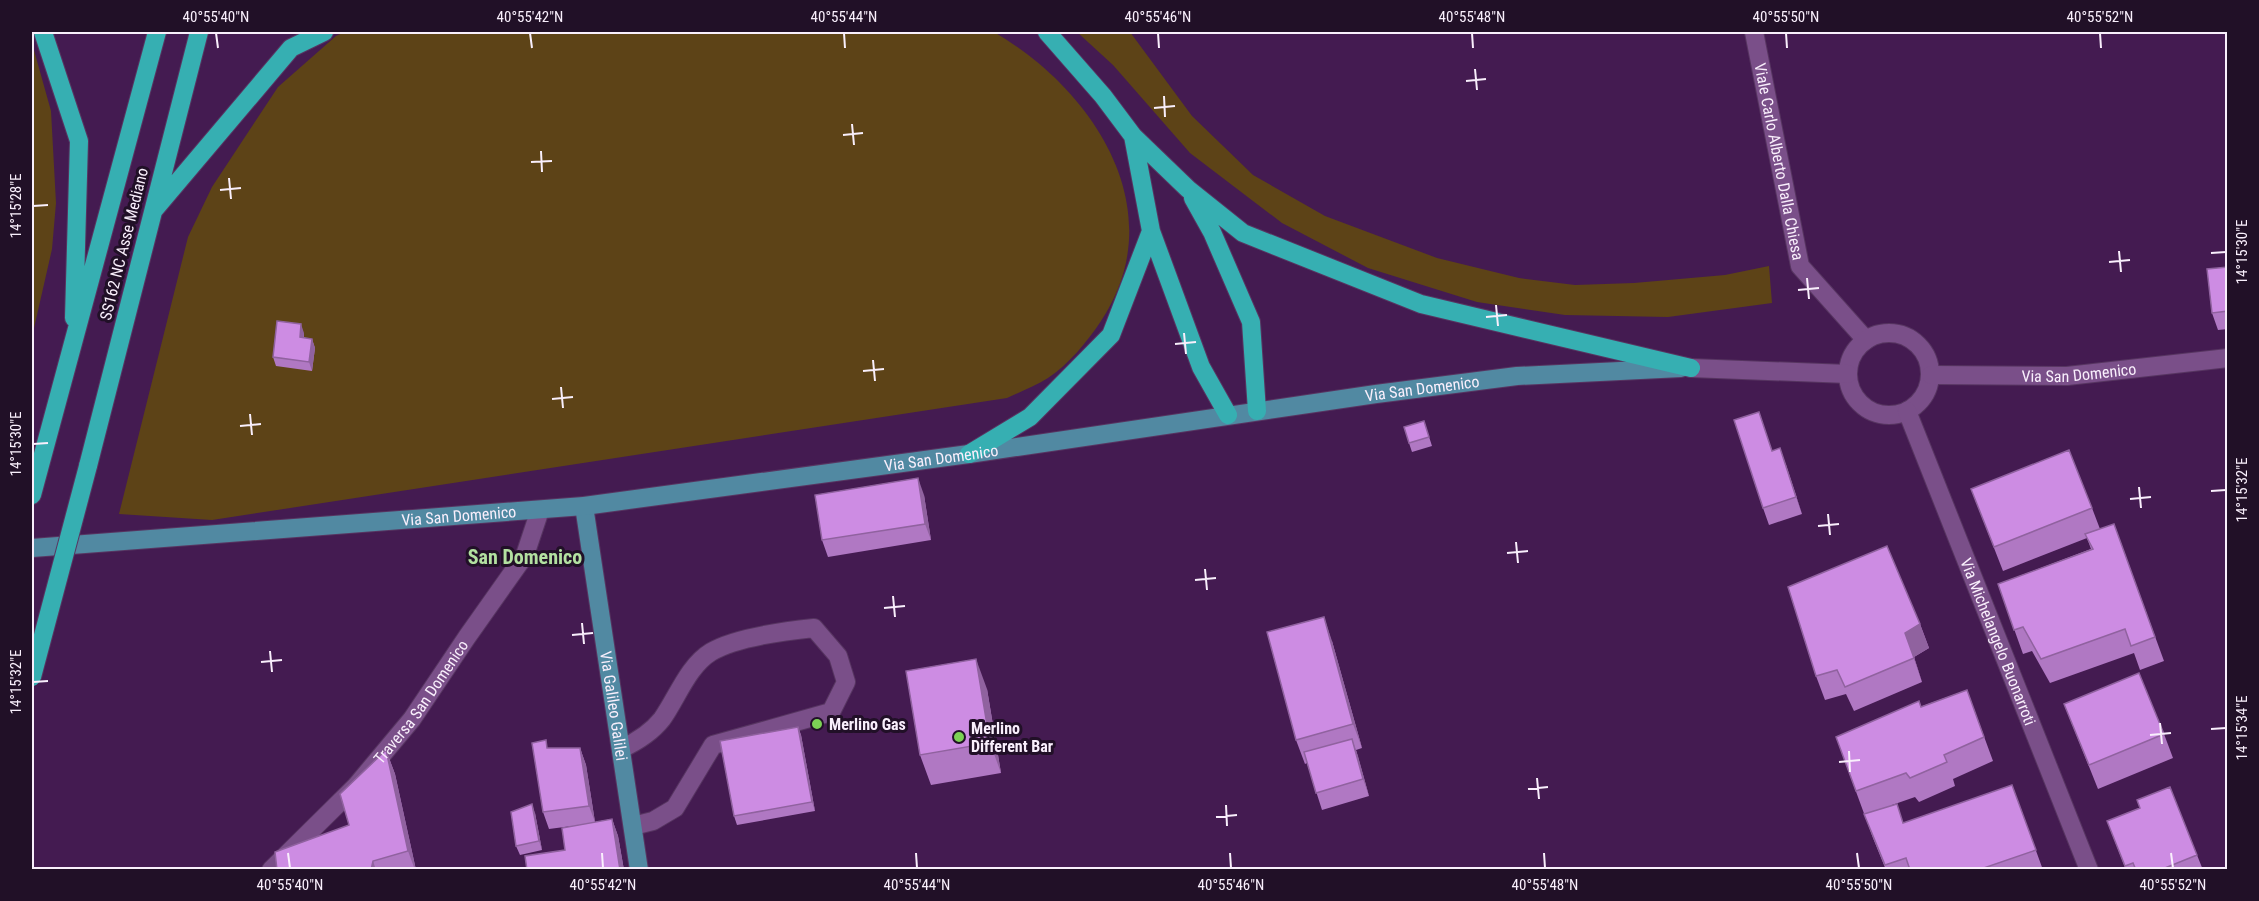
<svg xmlns="http://www.w3.org/2000/svg" width="2259" height="901" viewBox="0 0 2259 901" font-family="'Roboto Condensed',sans-serif">
  <rect width="100%" height="100%" fill="#441b51"/>
  <!-- green -->
  <path fill="#5d4317" d="M 344,32 L 994,32 C 1094,90 1174,211 1101,321 C 1087,342 1069,364 1048,378 C 1035,386 1020,392 1007,398 L 212,520 L 119,514 L 188,237 L 212,187 L 278,87 L 336,36 Z
    M 1077,32 L 1130,32 L 1192,116 L 1253,175 L 1325,216 L 1437,258 L 1519,278 L 1575,285 L 1634,283 L 1725,275 L 1769,266 L 1772,303 L 1668,317 L 1565,315 L 1477,302 L 1368,268 L 1282,223 L 1190,153 L 1113,65 Z
    M 32,43 L 51,111 L 56,203 L 52,249 L 32,337 Z"/>
  <g fill="none" stroke-linecap="round" stroke-linejoin="round">
    <!-- minor casing -->
    <g stroke="#573561" stroke-width="20">
      <g id="minor">
        <path id="s1" d="M 1754,32 L 1800,266 L 1866,340"/>
        <circle cx="1889" cy="374" r="41"/>
        <path d="M 1691,368 L 1848,374"/>
        <path id="s2" d="M 1931,375 L 2067,376 L 2228,358"/>
        <path id="s3" d="M 1907,411 L 2089,870"/>
        <path d="M 621,749 C 636,742 651,733 662,719 C 677,698 688,666 711,652 C 736,637 785,631 814,628 L 838,656 L 846,682 L 831,712 L 713,745 L 675,808 L 653,821 L 633,826"/>
        <path id="s4" d="M 271,870 L 356,786 L 412,719 L 467,637 L 525,555 L 540,510"/>
      </g>
    </g>
    <!-- major casing -->
    <g stroke="#573561" stroke-width="20">
      <g id="major">
        <path id="s5" d="M 584,506 L 639,870"/>
        <path id="s6" d="M 32,548 L 584,506 L 969,454 L 1376,394 L 1517,376 L 1681,368"/>
      </g>
    </g>
    <!-- highway casing -->
    <g stroke="#573561" stroke-width="20">
      <path id="highway" d="M 43,32 L 79,141 L 74,318
        M 1047,32 L 1103,96 L 1133,136 L 1188,189 L 1243,233 L 1421,304 L 1691,368
        M 1133,136 L 1151,231 L 1201,367 L 1228,415
        M 1193,198 L 1212,232 L 1251,322 L 1257,411
        M 154,210 L 291,48 L 324,32
        M 969,454 L 1030,417 L 1111,335 L 1151,231
        M 88,466 L 199,32
        M 32,495 L 157,32"/>
    </g>
    <!-- minor -->
    <use href="#minor" stroke="#7a4f89" stroke-width="18"/>
    <!-- major -->
    <use href="#major" stroke="#5189a2" stroke-width="18"/>
    <!-- highway -->
    <use href="#highway" stroke="#36afb2" stroke-width="18"/>
    <!-- highway-bridge casing -->
    <g stroke="#573561" stroke-width="20" stroke-linecap="butt">
      <path id="highway-bridge" d="M 32,677 L 88,466"/>
    </g>
    <!-- highway-bridge -->
    <use href="#highway-bridge" stroke="#36afb2" stroke-width="18"/>
  </g>
  <!-- wall -->
  <path fill="#b078c3" d="M 2228,267 L 2228,329 L 2218,330 L 2212,313 Z
    M 304,333 L 304,338 L 312,339 L 315,348 L 312,371 L 276,366 L 273,357 Z
    M 1759,412 L 1772,451 L 1786,465 L 1802,514 L 1769,525 L 1763,508 Z
    M 1424,421 L 1432,446 L 1412,452 L 1409,443 Z
    M 1971,489 L 2092,508 L 2100,529 L 2114,524 L 2164,661 L 2140,670 L 2134,653 L 2050,683 L 2032,651 L 2023,654 L 1998,584 L 2091,549 L 2087,538 L 2003,571 Z
    M 924,495 L 931,540 L 828,557 L 822,540 Z
    M 1920,624 L 1929,648 L 1914,657 L 1922,682 L 1854,711 L 1846,694 L 1825,700 L 1816,676 Z
    M 1332,641 L 1362,748 L 1356,750 L 1369,796 L 1322,810 L 1307,763 L 1305,764 L 1296,740 Z
    M 987,689 L 1001,773 L 931,785 L 920,755 Z
    M 1967,690 L 1993,761 L 1953,779 L 1955,786 L 1919,802 L 1915,797 L 1892,805 L 1903,823 L 2012,785 L 2043,870 L 1886,870 L 1873,838 L 1836,737 Z
    M 2064,704 L 2164,734 L 2173,758 L 2098,789 Z
    M 798,727 L 801,735 L 815,811 L 737,825 L 734,816 Z
    M 548,748 L 580,748 L 586,765 L 595,822 L 612,819 L 618,836 L 624,870 L 527,870 L 565,850 L 572,826 L 549,829 L 543,812 Z
    M 386,750 L 395,774 L 416,870 L 277,870 L 349,825 Z
    M 535,813 L 542,850 L 520,855 L 516,846 Z
    M 2107,821 L 2197,855 L 2203,870 L 2126,870 Z"/>
  <!-- shaded-wall -->
  <path fill="#90629f" d="M 301,324 L 304,333 L 303,346 L 300,337 Z
    M 312,339 L 315,348 L 312,371 L 309,362 Z
    M 1780,448 L 1786,465 L 1802,514 L 1796,497 Z
    M 918,478 L 924,495 L 931,540 L 925,524 Z
    M 1324,617 L 1332,641 L 1362,748 L 1353,724 Z
    M 1920,624 L 1929,648 L 1914,657 L 1922,682 L 1905,633 Z
    M 976,659 L 987,689 L 1001,773 L 990,743 Z
    M 798,727 L 801,735 L 815,811 L 812,802 Z
    M 1352,739 L 1358,756 L 1369,796 L 1363,779 Z
    M 580,748 L 586,765 L 595,822 L 589,806 Z
    M 386,750 L 395,774 L 416,870 L 415,870 L 408,851 Z
    M 532,804 L 535,813 L 542,850 L 539,841 Z
    M 612,819 L 618,836 L 624,870 L 620,870 Z
    M 373,861 L 376,870 L 371,870 Z"/>
  <!-- building -->
  <path fill="#cd8ce3" stroke="#90629f" stroke-width="1.5" d="M 2228,267 L 2228,311 L 2212,313 L 2207,269 Z
    M 277,321 L 301,324 L 300,337 L 312,339 L 309,362 L 273,357 Z
    M 1759,412 L 1772,451 L 1780,448 L 1796,497 L 1763,508 L 1734,420 Z
    M 1424,421 L 1429,437 L 1409,443 L 1404,427 Z
    M 2069,450 L 2092,508 L 1994,547 L 1971,489 Z
    M 918,478 L 925,524 L 822,540 L 815,495 Z
    M 2114,524 L 2155,637 L 2131,646 L 2125,629 L 2041,659 L 2023,627 L 2014,630 L 1998,584 L 2093,549 L 2085,534 Z
    M 1887,546 L 1920,624 L 1905,633 L 1914,658 L 1845,687 L 1837,670 L 1816,676 L 1788,587 Z
    M 1324,617 L 1353,724 L 1296,740 L 1267,632 Z
    M 976,659 L 990,743 L 920,755 L 906,671 Z
    M 2139,673 L 2164,734 L 2089,765 L 2064,704 Z
    M 1967,690 L 1984,737 L 1944,755 L 1947,762 L 1910,778 L 1906,773 L 1856,791 L 1836,737 L 1919,701 L 1921,707 Z
    M 798,727 L 812,802 L 734,816 L 720,741 Z
    M 1352,739 L 1363,779 L 1316,793 L 1304,752 Z
    M 546,740 L 547,748 L 580,748 L 589,806 L 543,812 L 532,743 Z
    M 386,750 L 408,851 L 373,861 L 371,870 L 277,870 L 275,852 L 349,825 L 340,794 Z
    M 2012,785 L 2036,850 L 1978,870 L 1910,870 L 1906,858 L 1885,865 L 1864,814 L 1897,804 L 1903,823 Z
    M 2170,787 L 2197,855 L 2160,870 L 2136,870 L 2133,863 L 2125,866 L 2107,821 L 2140,808 L 2137,800 Z
    M 532,804 L 539,841 L 516,846 L 511,812 Z
    M 612,819 L 620,870 L 527,870 L 525,856 L 565,850 L 562,828 Z"/>
  <!-- ticks -->
  <path fill="none" stroke="#f9effc" stroke-width="2" d="M 216,33 L 218,48M 530,33 L 532,48M 844,33 L 845,48M 1158,33 L 1159,48M 1472,33 L 1473,48M 1786,33 L 1787,48M 2100,33 L 2101,48M 1475,69 L 1477,90M 1466,81 L 1486,79M 1164,96 L 1165,117M 1154,108 L 1175,106M 852,124 L 854,145M 843,135 L 863,133M 541,151 L 542,172M 531,162 L 552,161M 229,178 L 231,199M 220,190 L 241,188M 33,206 L 48,205M 2119,251 L 2121,272M 2211,253 L 2226,252M 2109,262 L 2130,260M 1807,278 L 1809,299M 1798,290 L 1819,288M 1496,305 L 1498,326M 1486,317 L 1507,315M 1184,333 L 1186,354M 1175,344 L 1196,342M 873,360 L 875,381M 863,371 L 884,369M 561,387 L 563,408M 552,399 L 573,397M 250,414 L 252,435M 240,426 L 261,424M 33,444 L 48,443M 2139,487 L 2141,508M 2211,491 L 2226,490M 2130,499 L 2151,497M 1828,514 L 1830,535M 1818,526 L 1839,524M 1516,542 L 1518,563M 1507,553 L 1528,551M 1205,569 L 1207,590M 1195,580 L 1216,578M 893,596 L 895,617M 884,608 L 905,606M 582,623 L 584,644M 572,635 L 593,633M 270,651 L 272,672M 261,662 L 282,660M 33,682 L 48,681M 2160,723 L 2162,744M 2211,729 L 2226,728M 2150,735 L 2171,733M 1849,751 L 1850,772M 1839,762 L 1860,760M 1537,778 L 1539,799M 1528,789 L 1548,787M 1226,805 L 1227,826M 1216,817 L 1237,815M 288,853 L 290,868M 602,853 L 603,868M 916,853 L 917,868M 1230,853 L 1231,868M 1544,853 L 1545,868M 1857,853 L 1859,868M 2171,853 L 2173,868"/>
  <!-- markers -->
  <g fill="#7cd155" stroke="#211027" stroke-width="2">
    <circle cx="817" cy="724" r="6"/>
    <circle cx="959" cy="737" r="6"/>
  </g>
  <g text-anchor="middle" dominant-baseline="central" stroke-width="6" stroke-linejoin="round" paint-order="stroke">
    <!-- street labels -->
    <g font-size="16" fill="#f9effc" stroke="#211027">
      <text stroke="none"><textPath href="#s1" startOffset="132">Viale Carlo Alberto Dalla Chiesa</textPath></text>
      <text transform="translate(124 244) rotate(-76)">SS162 NC Asse Mediano</text>
      <text stroke="none"><textPath href="#s2" startOffset="148">Via San Domenico</textPath></text>
      <text stroke="none"><textPath href="#s6" startOffset="1400">Via San Domenico</textPath></text>
      <text stroke="none"><textPath href="#s6" startOffset="914">Via San Domenico</textPath></text>
      <text stroke="none"><textPath href="#s6" startOffset="428">Via San Domenico</textPath></text>
      <text stroke="none"><textPath href="#s3" startOffset="248">Via Michelangelo Buonarroti</textPath></text>
      <text stroke="none"><textPath href="#s4" startOffset="226">Traversa San Domenico</textPath></text>
      <text stroke="none"><textPath href="#s5" startOffset="202">Via Galileo Galilei</textPath></text>
    </g>
    <!-- poi labels -->
    <g font-size="16" font-weight="bold" fill="#f9effc" stroke="#211027" text-anchor="start">
      <text x="829" y="724">Merlino Gas</text>
      <text x="971" y="728">Merlino<tspan x="971" dy="18">Different Bar</tspan></text>
    </g>
    <!-- quarter labels -->
    <g font-size="20" font-weight="bold" fill="#b3e1a1" stroke="#211027">
      <text x="525" y="557">San Domenico</text>
    </g>
  </g>
  <!-- border -->
  <rect width="2259" height="901" fill="none" stroke="#211027" stroke-width="66"/>
  <rect x="33" y="33" width="2193" height="835" fill="none" stroke="#f9effc" stroke-width="2"/>
  <g font-size="15" text-anchor="middle" fill="#f9effc">
    <text x="216" y="22">40°55'40"N</text>
    <text x="530" y="22">40°55'42"N</text>
    <text x="844" y="22">40°55'44"N</text>
    <text x="1158" y="22">40°55'46"N</text>
    <text x="1472" y="22">40°55'48"N</text>
    <text x="1786" y="22">40°55'50"N</text>
    <text x="2100" y="22">40°55'52"N</text>
    <text transform="translate(16 206) rotate(-90)" y="5">14°15'28"E</text>
    <text transform="translate(2242 252) rotate(-90)" y="5">14°15'30"E</text>
    <text transform="translate(16 444) rotate(-90)" y="5">14°15'30"E</text>
    <text transform="translate(2242 490) rotate(-90)" y="5">14°15'32"E</text>
    <text transform="translate(16 682) rotate(-90)" y="5">14°15'32"E</text>
    <text transform="translate(2242 728) rotate(-90)" y="5">14°15'34"E</text>
    <text x="290" y="890">40°55'40"N</text>
    <text x="603" y="890">40°55'42"N</text>
    <text x="917" y="890">40°55'44"N</text>
    <text x="1231" y="890">40°55'46"N</text>
    <text x="1545" y="890">40°55'48"N</text>
    <text x="1859" y="890">40°55'50"N</text>
    <text x="2173" y="890">40°55'52"N</text>
  </g>
</svg>
